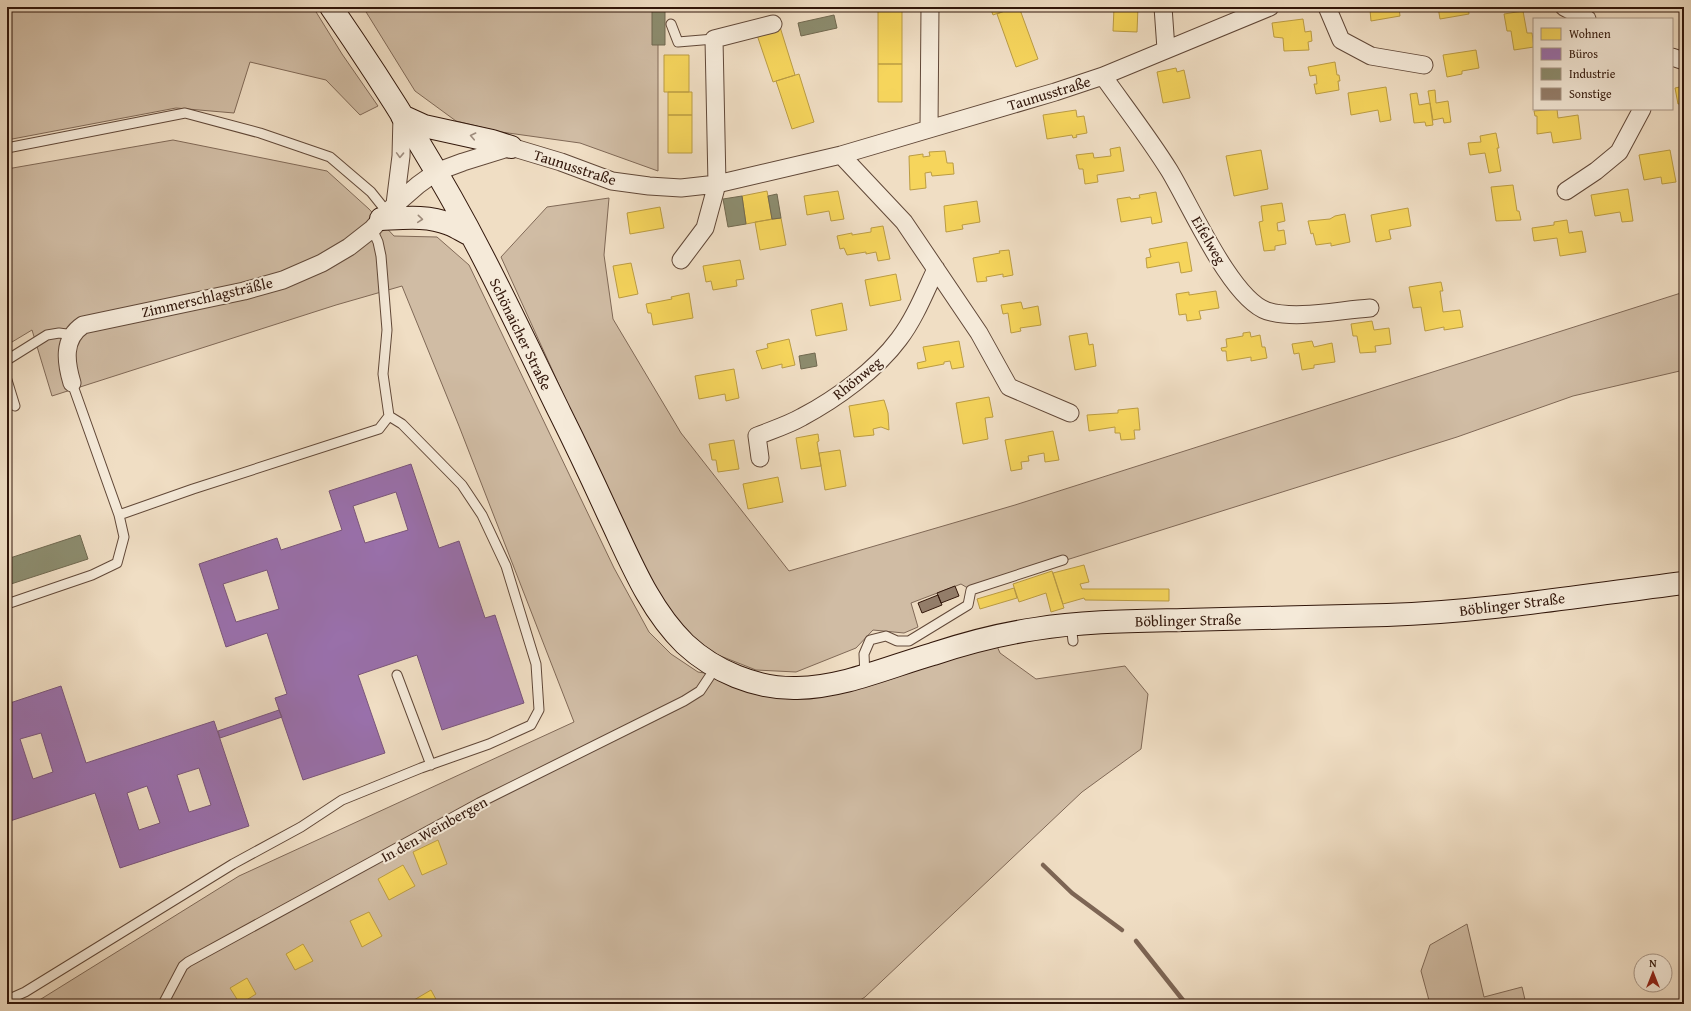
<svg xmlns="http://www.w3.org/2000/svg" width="1691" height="1011" viewBox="0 0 1691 1011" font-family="'Gentium Book Plus',serif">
  <rect width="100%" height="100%" fill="#f0dec4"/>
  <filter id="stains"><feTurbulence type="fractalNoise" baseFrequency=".005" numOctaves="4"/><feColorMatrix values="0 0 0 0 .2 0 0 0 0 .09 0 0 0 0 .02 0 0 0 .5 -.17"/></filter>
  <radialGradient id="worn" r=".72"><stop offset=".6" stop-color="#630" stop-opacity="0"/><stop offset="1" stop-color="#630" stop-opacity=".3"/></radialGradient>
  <!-- green -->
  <path fill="#d0bca4" stroke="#806957" d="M 7,7 L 313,7 L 342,54 L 378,106 L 360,115 L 326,80 L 250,62 L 234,113 L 176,108 L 7,140 Z
    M 363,7 L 658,7 L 658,171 L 580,143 L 501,132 L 456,121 L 415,91 Z
    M 173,140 L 327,171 L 369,209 L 394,236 L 437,237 L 469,265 L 614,568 L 649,632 L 671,654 L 698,672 L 748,680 L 865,677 L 993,637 L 1000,653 L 1036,679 L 1125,666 L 1148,694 L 1141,749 L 1082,792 L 865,997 L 854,1004 L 33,1004 L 239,876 L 574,722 L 459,426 L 402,286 L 336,305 L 52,396 L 32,330 L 7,345 L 7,169 Z
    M 609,198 L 604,255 L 613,319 L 681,433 L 789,571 L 1015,505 L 1684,292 L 1684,370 L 1573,396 L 1457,437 L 971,590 L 961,584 L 911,603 L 918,627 L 904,633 L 873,630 L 856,648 L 796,672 L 756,670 L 718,655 L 691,637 L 669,615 L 634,550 L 501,257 L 547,207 Z
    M 1467,924 L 1484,997 L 1522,987 L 1526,1004 L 1430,1004 L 1421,971 L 1430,945 Z"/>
  <!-- homes -->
  <path fill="#f6d55c" stroke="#bb9c43" d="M 878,7 L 902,7 L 902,64 L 878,64 Z
    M 990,7 L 1015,7 L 993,15 Z
    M 1015,7 L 1019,7 L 1038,59 L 1016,67 L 997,14 Z
    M 1112,7 L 1138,7 L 1137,32 L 1113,31 L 1114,8 Z
    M 1373,7 L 1399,7 L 1400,16 L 1371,21 L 1370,10 L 1374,9 Z
    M 1438,7 L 1468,7 L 1469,14 L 1440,19 Z
    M 1523,11 L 1527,33 L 1532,33 L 1534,47 L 1514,50 L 1511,31 L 1507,31 L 1504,14 Z
    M 1303,19 L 1305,32 L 1311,31 L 1312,41 L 1308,42 L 1309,50 L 1284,51 L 1283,38 L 1274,37 L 1272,23 Z
    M 780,27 L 795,75 L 773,82 L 757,35 Z
    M 1476,50 L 1479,68 L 1462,71 L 1462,74 L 1447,77 L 1443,55 Z
    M 664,55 L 689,55 L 689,92 L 664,92 Z
    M 1335,62 L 1337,75 L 1339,75 L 1340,81 L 1338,81 L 1339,90 L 1316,94 L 1314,84 L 1317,84 L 1316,75 L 1310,76 L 1308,67 Z
    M 878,64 L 902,64 L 902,102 L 878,102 Z
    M 1176,68 L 1177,72 L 1184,70 L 1190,98 L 1163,103 L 1157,72 Z
    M 799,74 L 814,122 L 792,129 L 776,81 Z
    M 1684,86 L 1684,103 L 1678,104 L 1675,88 Z
    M 1386,87 L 1391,120 L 1380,122 L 1378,110 L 1351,115 L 1348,93 Z
    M 1435,90 L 1436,103 L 1448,101 L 1451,122 L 1444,123 L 1443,118 L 1433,120 L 1428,91 Z
    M 668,92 L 692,92 L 692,115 L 668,115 Z
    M 1417,93 L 1419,105 L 1430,103 L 1433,125 L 1426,126 L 1425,122 L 1414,123 L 1410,94 Z
    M 1557,109 L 1558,118 L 1578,115 L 1581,139 L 1553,143 L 1551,132 L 1537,134 L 1537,116 L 1535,116 L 1534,111 Z
    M 1076,110 L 1077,117 L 1084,116 L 1087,133 L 1076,135 L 1077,137 L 1073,138 L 1072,135 L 1047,139 L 1043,115 Z
    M 668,115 L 692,115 L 692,153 L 668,153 Z
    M 1496,133 L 1499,148 L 1497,148 L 1501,171 L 1489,173 L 1485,153 L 1470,155 L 1468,143 L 1481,142 L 1480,136 Z
    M 1120,147 L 1124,171 L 1097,175 L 1098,182 L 1085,184 L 1083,169 L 1079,169 L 1076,155 L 1093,153 L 1094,158 L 1111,156 L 1110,149 Z
    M 1261,150 L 1268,189 L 1234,196 L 1226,156 Z
    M 1670,150 L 1676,182 L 1662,184 L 1661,177 L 1644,180 L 1639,155 Z
    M 945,151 L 947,163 L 953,163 L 954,174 L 932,176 L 931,172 L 925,173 L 926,188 L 910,190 L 909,156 L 923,154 L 923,157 L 930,156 L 929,152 Z
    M 1513,185 L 1517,211 L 1519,211 L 1521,220 L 1496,221 L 1491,187 Z
    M 1628,189 L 1633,221 L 1622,222 L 1620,212 L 1595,216 L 1591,195 Z
    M 767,191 L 772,219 L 746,224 L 742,196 Z
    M 838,191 L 844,219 L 831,221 L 829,211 L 807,215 L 804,196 Z
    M 1156,192 L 1162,222 L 1152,224 L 1151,217 L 1121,222 L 1117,199 L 1130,197 L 1131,199 L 1140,198 L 1139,195 Z
    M 977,201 L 980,222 L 962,225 L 963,229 L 946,232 L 944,206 Z
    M 1282,203 L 1285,221 L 1277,223 L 1278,231 L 1284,230 L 1286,244 L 1275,246 L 1275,250 L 1264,251 L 1259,222 L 1263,221 L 1261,206 Z
    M 660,207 L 664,228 L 630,234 L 627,213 Z
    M 1408,208 L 1411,226 L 1389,230 L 1391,239 L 1376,242 L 1371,215 Z
    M 1345,214 L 1350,242 L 1331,246 L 1331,243 L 1316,245 L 1313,233 L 1311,234 L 1308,221 L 1330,219 L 1335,216 Z
    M 781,218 L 786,245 L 760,250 L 755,222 Z
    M 1567,220 L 1569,233 L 1582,231 L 1586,252 L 1560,256 L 1557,238 L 1534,241 L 1532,228 L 1554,225 L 1554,222 Z
    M 883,226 L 890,259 L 878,261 L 876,252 L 866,254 L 866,252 L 847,255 L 844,248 L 840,249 L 837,236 L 852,233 L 852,235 L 871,232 L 871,228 Z
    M 1187,242 L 1192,271 L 1181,273 L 1179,262 L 1147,268 L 1146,258 L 1151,257 L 1149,249 Z
    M 1009,250 L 1013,275 L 1003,277 L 1003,274 L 986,277 L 987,281 L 977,282 L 973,258 L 1000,253 L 999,251 Z
    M 740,260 L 744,279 L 736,280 L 737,286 L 713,290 L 711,281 L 706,282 L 703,266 Z
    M 631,263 L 638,294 L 619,298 L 613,266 Z
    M 896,274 L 901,300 L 870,306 L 865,280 Z
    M 1441,282 L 1443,291 L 1440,291 L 1443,312 L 1460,310 L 1463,327 L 1444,330 L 1444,327 L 1425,331 L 1421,307 L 1413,308 L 1409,287 Z
    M 1216,291 L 1219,308 L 1199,311 L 1201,319 L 1187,321 L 1186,314 L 1179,315 L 1176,294 L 1189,292 L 1189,295 Z
    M 689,293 L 693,318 L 653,325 L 651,313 L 648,313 L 646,304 L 672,299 L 671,297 Z
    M 1021,302 L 1023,309 L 1038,306 L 1041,325 L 1020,328 L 1021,331 L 1011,333 L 1008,313 L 1003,314 L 1001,305 Z
    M 842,303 L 847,330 L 816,336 L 811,310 Z
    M 1372,321 L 1374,330 L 1389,328 L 1391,344 L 1375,346 L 1376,352 L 1360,353 L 1357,336 L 1353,336 L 1351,324 Z
    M 1250,332 L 1251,337 L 1260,335 L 1262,347 L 1265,347 L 1267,358 L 1251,361 L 1251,357 L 1227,361 L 1226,351 L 1222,351 L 1221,348 L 1227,347 L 1226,339 L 1243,336 L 1243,333 Z
    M 1087,333 L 1089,345 L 1093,344 L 1096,366 L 1075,370 L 1069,336 Z
    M 789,339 L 795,365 L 782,368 L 782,364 L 762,369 L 756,351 L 768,348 L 767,344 Z
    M 959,341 L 964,367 L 952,369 L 950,361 L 944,362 L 944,364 L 918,369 L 917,363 L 926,361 L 923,347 Z
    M 1312,341 L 1314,347 L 1332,343 L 1335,362 L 1314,365 L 1314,368 L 1302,370 L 1299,353 L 1294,354 L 1292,344 Z
    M 734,369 L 739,398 L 726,401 L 725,394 L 699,399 L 695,376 Z
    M 989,397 L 993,417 L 985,418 L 988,439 L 963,444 L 956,403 Z
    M 884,400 L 888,413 L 889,430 L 881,427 L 873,429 L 874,435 L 854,437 L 849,406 Z
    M 1138,408 L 1140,430 L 1134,430 L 1135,439 L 1121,440 L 1120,433 L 1115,433 L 1115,427 L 1089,431 L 1087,415 L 1118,413 L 1118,410 Z
    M 1053,431 L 1059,460 L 1045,462 L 1044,453 L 1028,456 L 1029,461 L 1021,462 L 1022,469 L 1011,471 L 1005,440 Z
    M 818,434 L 819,441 L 817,442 L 821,466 L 801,469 L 796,438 Z
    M 734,440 L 739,469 L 718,472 L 716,460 L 712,460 L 709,444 Z
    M 840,450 L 846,486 L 825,490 L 819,453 Z
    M 778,477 L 783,502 L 748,509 L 743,484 Z
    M 1084,565 L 1089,582 L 1080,584 L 1082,589 L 1169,589 L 1169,601 L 1085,600 L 1084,598 L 1063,604 L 1053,573 Z
    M 1052,571 L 1064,608 L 1051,612 L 1046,593 L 1019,602 L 1013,584 Z
    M 1014,588 L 1017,598 L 980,609 L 977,599 Z
    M 438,840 L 447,864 L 422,875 L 413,852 Z
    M 403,865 L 415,886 L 389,900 L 378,879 Z
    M 369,912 L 382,936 L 362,947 L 350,921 Z
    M 303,944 L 313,961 L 295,970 L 286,954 Z
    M 247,978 L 256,994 L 240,1004 L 230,988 Z
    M 431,990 L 438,1003 L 416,1004 L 414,1000 Z"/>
  <!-- offices -->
  <path fill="#9970ab" stroke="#7a557b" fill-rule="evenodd" d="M 411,464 L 439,548 L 459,541 L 485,618 L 495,615 L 524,703 L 442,730 L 417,655 L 358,675 L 385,753 L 303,780 L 275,698 L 287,694 L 267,633 L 226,647 L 199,564 L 277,538 L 281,550 L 342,530 L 329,491 ZM 396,492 L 408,530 L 365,543 L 353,506 ZM 267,570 L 279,609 L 236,622 L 223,584 Z
    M 61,686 L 86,763 L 214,721 L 249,826 L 120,868 L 95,793 L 7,822 L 7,704 ZM 41,733 L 53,772 L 33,779 L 20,739 ZM 199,768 L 211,805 L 189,812 L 177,775 ZM 147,786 L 160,823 L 139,830 L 127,793 Z
    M 279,710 L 282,717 L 220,738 L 218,731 Z"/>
  <!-- industry -->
  <path fill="#8c8c6e" stroke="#716950" d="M 652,7 L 665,7 L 665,45 L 652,45 Z
    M 834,15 L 837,28 L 801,36 L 798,23 Z
    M 777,194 L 781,218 L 772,219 L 768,196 Z
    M 742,196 L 746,224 L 728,227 L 723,199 Z
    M 815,353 L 817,366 L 801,369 L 799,356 Z
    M 80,535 L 88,559 L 11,584 L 7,571 L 7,559 Z"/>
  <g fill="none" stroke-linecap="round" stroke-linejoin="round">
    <!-- stream -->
    <path stroke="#7d6554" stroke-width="4.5" d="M 1043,865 L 1072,893 L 1122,930
      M 1136,941 L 1186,1004"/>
  </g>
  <!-- building -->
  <path fill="#947e6b" stroke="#31160a" d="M 955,586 L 959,596 L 941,603 L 937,593 Z
    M 938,595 L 942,605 L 922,613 L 918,603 Z"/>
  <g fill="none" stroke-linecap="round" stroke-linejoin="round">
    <!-- service casing -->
    <g stroke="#614838" stroke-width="11">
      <path id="service" d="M 671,24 L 678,42 L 714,39
        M 7,148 L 185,113 L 260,133 L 330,157 L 371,192 L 387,212
        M 372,229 L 378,242 L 381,256 L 387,330 L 383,374 L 389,416
        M 7,360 L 47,335 L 59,333 L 74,335
        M 7,380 L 15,406
        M 7,604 L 92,575 L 117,563 L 124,537 L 119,515 L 72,383
        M 1071,625 L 1073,641
        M 397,675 L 431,765
        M 865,676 L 864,654 L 870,640 L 886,636 L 897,641 L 909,641 L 968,605 L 971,590 L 1063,560
        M 7,1000 L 25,992 L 233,864 L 301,827 L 342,800 L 421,768 L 489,744 L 531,725 L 539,710 L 536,664 L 506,566 L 482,515 L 462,485 L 402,424 L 389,416 L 379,429 L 193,489 L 119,515
        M 163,1004 L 183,966 L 188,962 L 479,803 L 684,701 L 700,691 L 710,676"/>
    </g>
    <!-- minor casing -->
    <g stroke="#614838" stroke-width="19">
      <path id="minor" d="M 1163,7 L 1166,49
        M 1327,7 L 1341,40 L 1371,56 L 1424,65
        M 1564,7 L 1587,19
        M 1672,57 L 1684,61
        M 1103,76 C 1125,107 1149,138 1169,170 C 1190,204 1231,299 1267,311 C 1296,320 1339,310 1370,308
        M 929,128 L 930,7
        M 841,155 L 904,222 L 979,333 L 1009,387 L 1070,413
        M 1566,191 L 1596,171 L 1619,152 L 1642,109
        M 395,204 L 401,156 L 402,116
        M 681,260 L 705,228 L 717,184 L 714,39 L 773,24
        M 72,383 C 66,363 62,339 83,325 L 244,291 L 283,280 L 322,263 L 349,247 L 372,229 L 387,212 L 418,185 L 436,172 L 463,162 L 511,147 L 561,162 L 612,181 L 649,186 L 681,188 L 717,184 L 841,155 L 1055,92 L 1103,76 L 1270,7
        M 760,458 L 757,436 C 772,430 788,425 802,417 C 836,399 876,370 899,339 C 915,318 925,292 936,269"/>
    </g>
    <!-- secondary casing -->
    <g stroke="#31160a" stroke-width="24">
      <path id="secondary" d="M 331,7 C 386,87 438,169 482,255 C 509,307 534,360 560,413 C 577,447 593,481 609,516 C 630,560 649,609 685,644 C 714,671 756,689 797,688 C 844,687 888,667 933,654 C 966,643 1001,634 1035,629 C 1084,621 1135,621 1184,620 C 1252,618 1319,617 1387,615 C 1486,612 1585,595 1684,583
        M 402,116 L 424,126 L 492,141 L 511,147
        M 381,219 C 403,218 428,215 449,224 C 457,227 464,232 471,235"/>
    </g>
    <!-- service -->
    <use href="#service" stroke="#f5ead9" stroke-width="9"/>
    <!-- minor -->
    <use href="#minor" stroke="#f5ead9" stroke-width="17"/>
    <!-- secondary -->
    <use href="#secondary" stroke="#f5ead9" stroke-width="22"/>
  </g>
  <!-- one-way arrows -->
  <defs><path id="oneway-chevron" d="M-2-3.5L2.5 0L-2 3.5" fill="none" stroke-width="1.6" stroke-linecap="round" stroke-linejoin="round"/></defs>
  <g stroke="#9d8b7c">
    <use href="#oneway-chevron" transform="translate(473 136) rotate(-168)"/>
    <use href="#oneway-chevron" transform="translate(400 155) rotate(92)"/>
    <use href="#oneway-chevron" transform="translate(420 219) rotate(5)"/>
  </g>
  <g text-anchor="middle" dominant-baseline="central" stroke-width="4" stroke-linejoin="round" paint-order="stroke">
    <!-- street labels -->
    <g font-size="15" fill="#31160a" stroke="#f5ead9">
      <text transform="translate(1049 93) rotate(-17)">Taunusstraße</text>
      <text transform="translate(575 167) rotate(18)">Taunusstraße</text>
      <text transform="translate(1209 240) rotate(60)">Eifelweg</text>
      <text transform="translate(207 297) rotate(-13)">Zimmerschlagsträßle</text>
      <text transform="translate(521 334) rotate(64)">Schönaicher Straße</text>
      <text transform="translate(857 378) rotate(-39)">Rhönweg</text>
      <text transform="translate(1512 604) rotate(-7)">Böblinger Straße</text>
      <text transform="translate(1188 620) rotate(-1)">Böblinger Straße</text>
      <text transform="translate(434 829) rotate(-29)">In den Weinbergen</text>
    </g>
  </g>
  <!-- margin -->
  <rect width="1691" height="1011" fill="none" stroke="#f0dec4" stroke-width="24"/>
  <rect x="8" y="8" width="1675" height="995" fill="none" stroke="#31160a" stroke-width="2"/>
  <rect x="12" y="12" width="1667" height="987" fill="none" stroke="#31160a"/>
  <!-- legend -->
  <rect x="1533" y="18" width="140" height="92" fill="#f5ead9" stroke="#a79586"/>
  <rect x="1541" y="28" width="20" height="12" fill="#f6d55c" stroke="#a79586"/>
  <text x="1569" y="38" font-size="12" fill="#31160a">Wohnen</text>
  <rect x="1541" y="48" width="20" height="12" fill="#9970ab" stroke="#a79586"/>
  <text x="1569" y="58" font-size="12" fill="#31160a">Büros</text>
  <rect x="1541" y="68" width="20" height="12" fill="#8c8c6e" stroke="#a79586"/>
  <text x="1569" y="78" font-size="12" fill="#31160a">Industrie</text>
  <rect x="1541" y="88" width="20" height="12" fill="#947e6b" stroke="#a79586"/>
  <text x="1569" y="98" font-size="12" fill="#31160a">Sonstige</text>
  <!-- north arrow -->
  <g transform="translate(1653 973)"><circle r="19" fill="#f5ead9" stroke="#a79586"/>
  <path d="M0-3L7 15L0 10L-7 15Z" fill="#8f2418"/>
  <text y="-6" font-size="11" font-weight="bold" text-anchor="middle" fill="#31160a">N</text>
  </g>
  <rect width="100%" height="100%" filter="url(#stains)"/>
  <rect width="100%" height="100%" fill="url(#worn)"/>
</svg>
